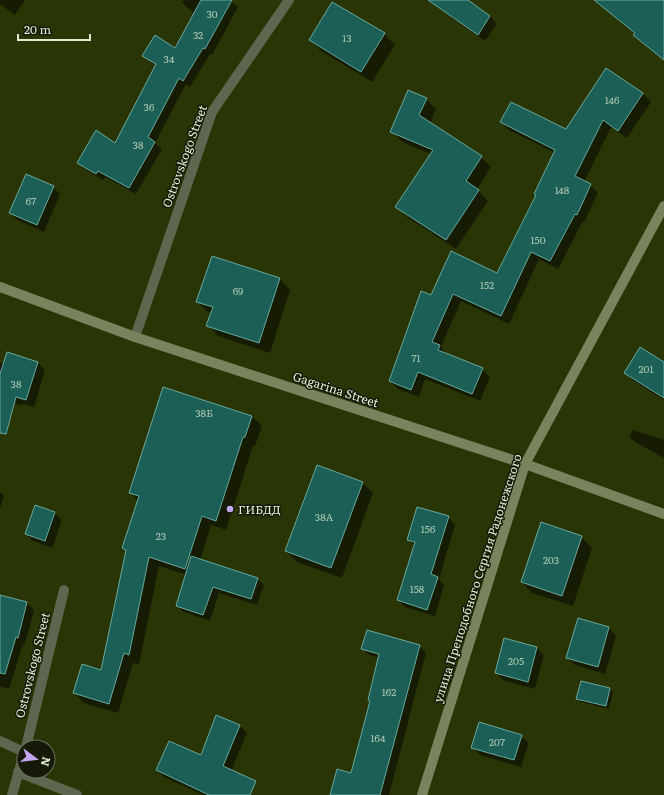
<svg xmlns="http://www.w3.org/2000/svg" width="664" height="795" viewBox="0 0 664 795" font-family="Literata,serif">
  <rect width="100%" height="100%" fill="#2a3506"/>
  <!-- shadow -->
  <path fill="#0007" d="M 0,0 L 25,0 L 15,15 L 0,4 Z
    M 184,0 L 230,0 L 238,7 L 212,55 L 210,54 L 190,87 L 186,84 L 155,143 L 162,149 L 136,194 L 105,177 L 103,180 L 85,169 L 78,163 L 116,144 L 156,66 L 144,55 L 175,49 L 195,13 L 189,9 L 182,3 Z
    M 446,0 L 466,0 L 490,16 L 497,24 L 485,41 L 448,15 L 441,8 Z
    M 614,0 L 664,0 L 664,60 L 641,42 L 635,35 L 636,34 L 607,9 Z
    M 333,3 L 384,34 L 395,45 L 372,82 L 321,51 L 310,40 Z
    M 606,69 L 643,94 L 651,102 L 627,138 L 611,127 L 584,182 L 590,185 L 598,193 L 584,222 L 583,221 L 558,269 L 539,259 L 509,324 L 461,301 L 441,347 L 447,355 L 482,369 L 490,377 L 480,401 L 425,379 L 419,397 L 398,389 L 390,381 L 432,296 L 498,274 L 537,196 L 535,194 L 555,153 L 509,130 L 501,122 L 566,130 Z
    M 426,99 L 436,109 L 430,124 L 481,157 L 491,167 L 477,189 L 488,201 L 456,249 L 407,217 L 397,207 L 431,154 L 402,142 L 392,131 Z
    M 53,187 L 60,194 L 44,232 L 17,220 L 10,213 Z
    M 280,279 L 290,290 L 270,353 L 218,336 L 208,325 L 212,313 L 208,312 L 197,302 Z
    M 8,353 L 38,363 L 45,370 L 34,407 L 23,404 L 23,406 L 0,399 L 0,363 L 4,364 Z
    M 664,364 L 664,400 L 632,380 L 625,373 Z
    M 164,388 L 252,416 L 262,426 L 255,446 L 253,446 L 226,530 L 211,525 L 200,560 L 257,579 L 264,585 L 257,605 L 219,593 L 210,621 L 184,612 L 177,606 L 187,575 L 159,566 L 139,664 L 133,663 L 118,713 L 84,703 L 74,693 L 102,672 L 127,552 L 123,548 L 138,501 L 130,492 Z
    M 633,430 L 664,440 L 664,458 L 635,442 L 629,437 Z
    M 362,482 L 373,493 L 342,578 L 297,562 L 286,551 Z
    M 0,492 L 4,496 L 0,509 Z
    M 55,513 L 62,520 L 52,548 L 33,541 L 26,534 Z
    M 448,517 L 455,525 L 439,579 L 444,585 L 435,616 L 405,607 L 398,600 L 415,546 L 408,539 Z
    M 581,537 L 592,548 L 573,606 L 532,593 L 522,582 Z
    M 27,603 L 34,610 L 25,644 L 23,644 L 9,689 L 0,686 L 0,607 Z
    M 609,628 L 616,636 L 605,674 L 575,665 L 567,658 Z
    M 505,639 L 537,648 L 544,655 L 535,689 L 503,680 L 496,673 Z
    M 419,646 L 426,653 L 389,795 L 331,795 L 351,774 L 371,702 L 369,700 L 379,658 L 369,655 L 362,648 Z
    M 610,689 L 613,692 L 609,709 L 581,702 L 577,699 Z
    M 216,717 L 240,726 L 247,733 L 231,771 L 241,795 L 203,795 L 164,777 L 157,770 L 201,757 Z
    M 521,736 L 529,743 L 521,767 L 480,755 L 472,747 Z"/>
  <!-- building -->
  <path fill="#1b5f56" stroke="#69a99e" d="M 201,0 L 232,0 L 205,49 L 203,48 L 183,81 L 179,78 L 148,137 L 155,142 L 129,188 L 98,171 L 96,174 L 77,163 L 96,130 L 115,143 L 156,64 L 142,56 L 155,35 L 175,48 Z
    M 428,0 L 468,0 L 490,16 L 478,35 Z
    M 594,0 L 664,0 L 664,60 L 633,35 L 635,33 Z
    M 332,2 L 385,33 L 361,72 L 309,40 Z
    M 606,68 L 643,93 L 618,131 L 603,120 L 575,176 L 591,184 L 577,215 L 575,214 L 550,261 L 531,252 L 501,316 L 453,294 L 432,342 L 440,345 L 438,350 L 483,368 L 472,394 L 418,372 L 411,390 L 389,381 L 421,291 L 431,295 L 451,251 L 497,273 L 536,195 L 534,194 L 555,150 L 500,122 L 511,102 L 566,129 Z
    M 408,90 L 427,98 L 419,115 L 482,156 L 466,181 L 479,190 L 446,240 L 395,207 L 433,150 L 390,132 Z
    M 26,174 L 54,186 L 37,225 L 9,213 Z
    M 212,256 L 280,278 L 259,343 L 206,326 L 213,307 L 196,302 Z
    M 640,347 L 664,362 L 664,398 L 624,373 Z
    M 7,352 L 38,362 L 26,400 L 16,397 L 6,434 L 0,433 L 0,374 Z
    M 163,387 L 252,416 L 245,437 L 243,437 L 216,521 L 202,516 L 185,569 L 149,557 L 129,655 L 124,653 L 109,704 L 73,693 L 82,664 L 101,670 L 126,550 L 122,548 L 139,496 L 129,493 Z
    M 317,465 L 363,482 L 331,568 L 285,551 Z
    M 35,505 L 55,512 L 45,541 L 25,534 Z
    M 417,507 L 449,516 L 431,574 L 438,577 L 427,610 L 397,600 L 415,542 L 407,540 Z
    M 541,522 L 582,536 L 562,596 L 521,582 Z
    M 191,556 L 258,578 L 251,599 L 213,587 L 203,615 L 176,606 Z
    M 0,595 L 27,602 L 18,638 L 16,637 L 5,674 L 0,673 Z
    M 578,618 L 609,627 L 598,667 L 566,658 Z
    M 367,630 L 420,645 L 380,795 L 330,795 L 337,769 L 351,773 L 370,701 L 368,700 L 379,654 L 361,649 Z
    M 504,638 L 537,647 L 528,682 L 495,673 Z
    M 581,681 L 610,688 L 606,706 L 576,699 Z
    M 216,715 L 240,725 L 223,766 L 256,781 L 250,795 L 209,795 L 156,770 L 169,741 L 201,755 Z
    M 479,722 L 522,735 L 514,760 L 471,748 Z"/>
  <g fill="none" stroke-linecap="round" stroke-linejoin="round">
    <!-- street -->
    <path stroke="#5f664f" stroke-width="10" d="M 135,337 L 212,112 L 289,0
      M 0,741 L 24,752
      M 26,747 L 64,590
      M 18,772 L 77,795
      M 12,795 L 24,754"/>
    <!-- secondary -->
    <path stroke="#79845f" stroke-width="10" d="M 0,287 L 135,337 L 525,464 L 664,514
      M 422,795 L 525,464 L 664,206"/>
  </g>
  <!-- markers -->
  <circle fill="#c4a7f1" stroke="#151a08" stroke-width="1.5" cx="230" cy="509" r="4"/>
  <g text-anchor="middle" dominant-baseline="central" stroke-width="3" stroke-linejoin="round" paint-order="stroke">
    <!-- number labels -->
    <g font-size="10" fill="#b0c8b3">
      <text x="212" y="13">30</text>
      <text x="198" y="34">32</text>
      <text x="347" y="37">13</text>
      <text x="169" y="58">34</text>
      <text x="612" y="99">146</text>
      <text x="149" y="106">36</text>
      <text x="138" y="144">38</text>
      <text x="562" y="189">148</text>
      <text x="31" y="200">67</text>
      <text x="538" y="239">150</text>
      <text x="487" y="284">152</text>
      <text x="238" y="290">69</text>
      <text x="416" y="357">71</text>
      <text x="646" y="368">201</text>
      <text x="16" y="383">38</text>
      <text x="204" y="412">38Б</text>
      <text x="324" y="516">38А</text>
      <text x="428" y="528">156</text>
      <text x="161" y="535">23</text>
      <text x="551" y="559">203</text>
      <text x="417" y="588">158</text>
      <text x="516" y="660">205</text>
      <text x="389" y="691">162</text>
      <text x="378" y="737">164</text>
      <text x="497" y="741">207</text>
    </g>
    <!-- street labels -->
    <g font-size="12" fill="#e2ebd2" stroke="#151a08">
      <text transform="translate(184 156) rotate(-70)">Ostrovskogo Street</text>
      <text transform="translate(336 389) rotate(18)">Gagarina Street</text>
      <text transform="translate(477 578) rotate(-72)">улица Преподобного Сергия Радонежского</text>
      <text transform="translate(32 665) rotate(-76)">Ostrovskogo Street</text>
    </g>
    <!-- poi labels -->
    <g font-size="12" fill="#e2ebd2" stroke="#151a08" text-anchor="start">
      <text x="238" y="509">ГИБДД</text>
    </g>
  </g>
  <!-- north arrow -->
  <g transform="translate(36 759) rotate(105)"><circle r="19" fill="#151a08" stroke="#676e59"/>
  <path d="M0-3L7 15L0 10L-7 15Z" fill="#c4a7f1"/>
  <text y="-6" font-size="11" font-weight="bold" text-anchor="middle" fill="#e2ebd2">N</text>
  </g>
  <!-- scale -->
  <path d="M18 34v6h72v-6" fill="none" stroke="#e2ebd2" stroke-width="2"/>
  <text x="24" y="34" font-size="12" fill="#e2ebd2" stroke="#151a08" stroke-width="3" paint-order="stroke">20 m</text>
</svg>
